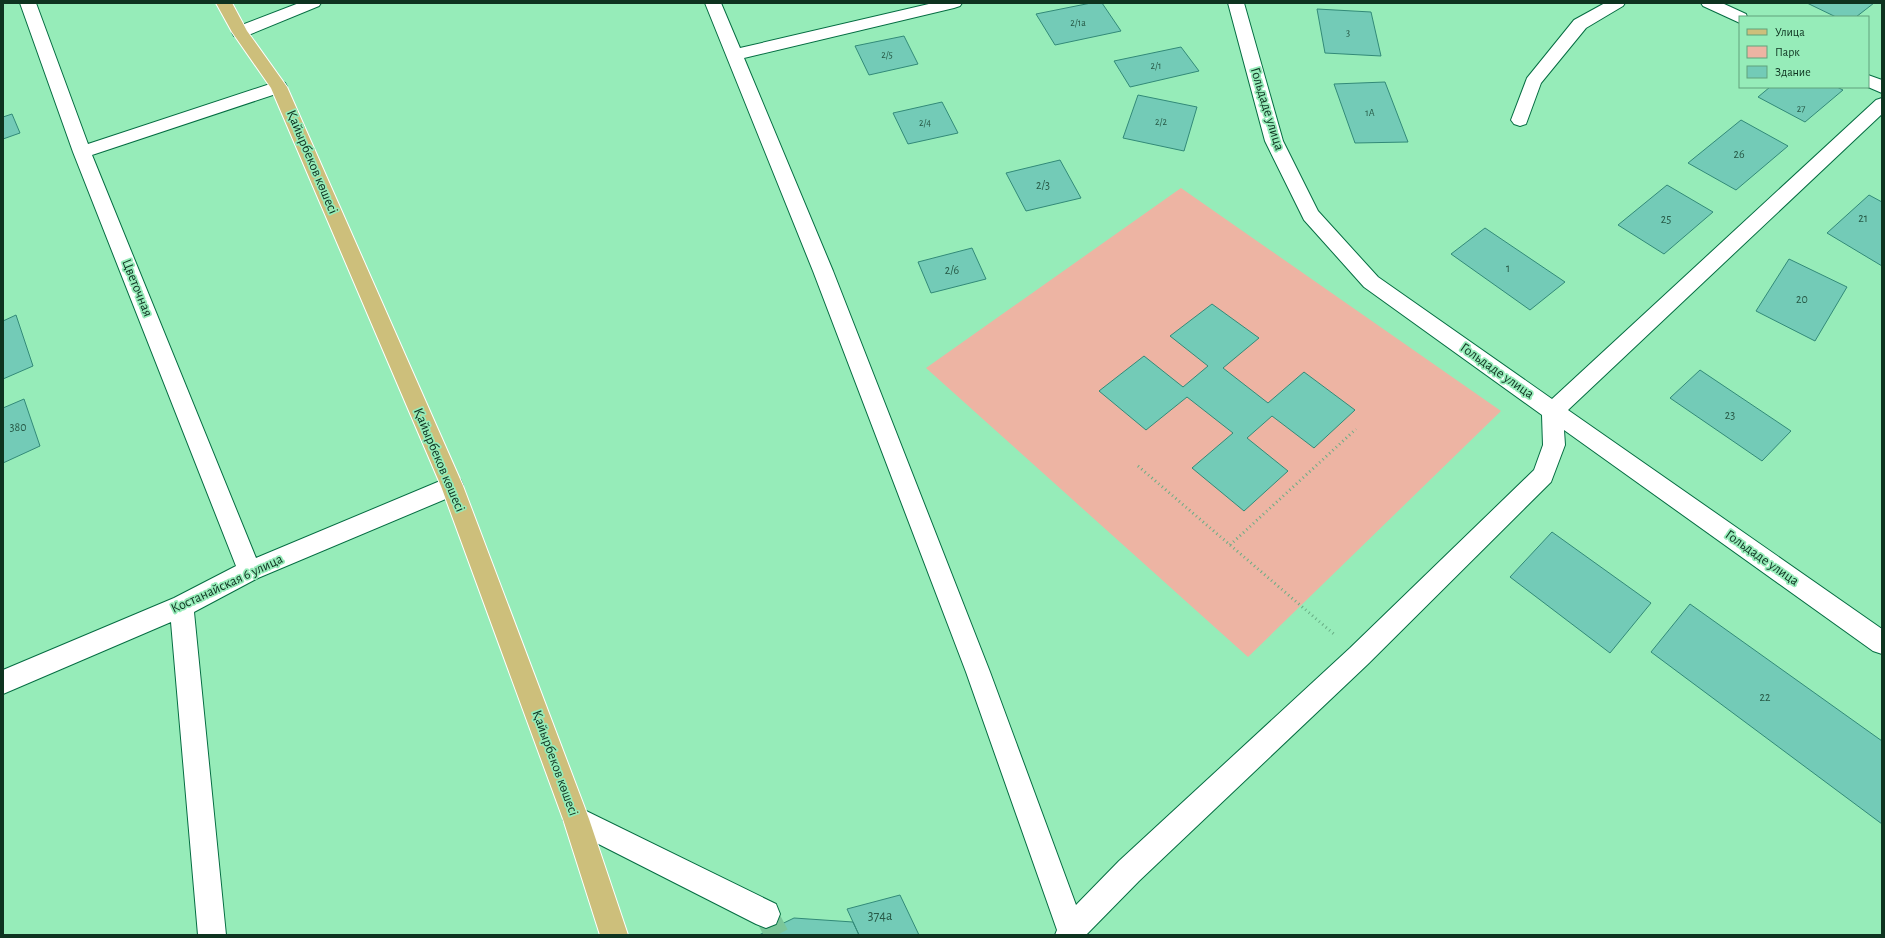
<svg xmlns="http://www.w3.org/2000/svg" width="1885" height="938" viewBox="0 0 1885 938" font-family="'Alegreya Sans',sans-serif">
  <rect width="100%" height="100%" fill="#96ecb9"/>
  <!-- green -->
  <path fill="#edb4a3" d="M 1181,188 L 1501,411 L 1248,657 L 926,368 Z"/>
  <!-- building -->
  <path fill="#73cbb7" stroke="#328a78" d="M 1091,3 L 1102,3 L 1121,31 L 1055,45 L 1036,14 Z
    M 1807,3 L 1874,3 L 1856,17 L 1836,17 Z
    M 1317,9 L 1371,12 L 1381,56 L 1325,53 Z
    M 904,36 L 918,64 L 869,75 L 855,46 Z
    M 1181,47 L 1199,71 L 1130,87 L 1114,61 Z
    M 1385,82 L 1408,142 L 1355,143 L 1334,84 Z
    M 1770,87 L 1837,87 L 1843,90 L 1805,122 L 1758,97 Z
    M 1138,95 L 1197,107 L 1184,151 L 1123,138 Z
    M 942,102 L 958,133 L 908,144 L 893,113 Z
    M 12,114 L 20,133 L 3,139 L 3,117 Z
    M 1741,120 L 1788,146 L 1736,190 L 1688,163 Z
    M 1060,160 L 1081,198 L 1026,211 L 1006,173 Z
    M 1667,185 L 1713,212 L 1664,254 L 1618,225 Z
    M 1869,195 L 1882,202 L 1882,266 L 1827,233 Z
    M 1485,228 L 1565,282 L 1530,310 L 1451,254 Z
    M 972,248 L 986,279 L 931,293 L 918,262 Z
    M 1789,259 L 1847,287 L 1815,341 L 1756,311 Z
    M 1212,304 L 1259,338 L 1223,368 L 1268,403 L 1304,372 L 1355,410 L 1314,448 L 1272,416 L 1247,438 L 1288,471 L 1244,511 L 1192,468 L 1233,433 L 1187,397 L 1146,430 L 1099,391 L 1144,356 L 1183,387 L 1208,366 L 1170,336 Z
    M 16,315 L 33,366 L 3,379 L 3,321 Z
    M 1700,370 L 1791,431 L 1762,461 L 1670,398 Z
    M 24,399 L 40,446 L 3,463 L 3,408 Z
    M 1552,532 L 1651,603 L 1610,653 L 1510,577 Z
    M 1690,604 L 1882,741 L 1882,824 L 1651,652 Z
    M 900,895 L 919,935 L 859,935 L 847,909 Z
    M 794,918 L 853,922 L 859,935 L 759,935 Z"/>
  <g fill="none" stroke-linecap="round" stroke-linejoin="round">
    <!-- minor-tunnel -->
    <path stroke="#7bc79a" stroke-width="24" stroke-dasharray="24 12" stroke-linecap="butt" d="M 766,914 L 777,935"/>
    <!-- minor casing -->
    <g stroke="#056d42" stroke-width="2">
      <path id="minor" d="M 20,3 L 36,3 L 88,144 L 273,83 L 279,81 L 285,83 L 287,87 L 285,91 L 92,155 L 256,558 L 452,476 L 460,479 L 463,486 L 460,493 L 258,578 L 194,612 L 226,935 L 198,935 L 171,622 L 3,694 L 3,670 L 174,598 L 236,566 L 73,152 Z
        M 299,3 L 321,3 L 319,6 L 246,36 L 240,37 L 234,36 L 232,32 L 234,28 Z
        M 705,3 L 721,3 L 740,48 L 933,3 L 962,3 L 960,6 L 954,8 L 744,58 L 833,271 L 990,672 L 1076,905 L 1119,861 L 1350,648 L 1534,470 L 1543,445 L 1542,415 L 1364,287 L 1304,220 L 1265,141 L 1228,3 L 1244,3 L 1283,141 L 1318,211 L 1378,277 L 1552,399 L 1876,100 L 1882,98 L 1882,114 L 1568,410 L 1882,629 L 1882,654 L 1873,651 L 1564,430 L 1565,445 L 1551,482 L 1368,664 L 1139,881 L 1086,935 L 1055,935 L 1057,930 L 966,672 L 813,271 Z
        M 1605,3 L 1625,3 L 1623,6 L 1586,28 L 1541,83 L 1526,124 L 1520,126 L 1514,124 L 1511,120 L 1527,78 L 1574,20 Z
        M 1701,3 L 1722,3 L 1746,14 L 1747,17 L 1740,17 L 1740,23 L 1703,6 Z
        M 1868,75 L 1882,80 L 1882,93 L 1868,87 Z
        M 576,806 L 776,904 L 780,914 L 776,924 L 766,928 L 756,924 L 567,828 L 563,819 L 567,810 Z"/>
    </g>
    <!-- major casing -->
    <g stroke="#fff" stroke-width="2">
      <path id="major" d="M 216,3 L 232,3 L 247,31 L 287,87 L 463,486 L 589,819 L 628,935 L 600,935 L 563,819 L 441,486 L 271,88 L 232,32 Z"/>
    </g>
    <!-- path -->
    <path stroke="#68ad85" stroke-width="3" stroke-dasharray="1 3.5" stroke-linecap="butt" d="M 1138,466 L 1335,635
      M 1230,545 L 1356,429"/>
    <!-- minor -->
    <use href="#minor" fill="#fff" fill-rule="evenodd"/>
    <!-- major -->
    <use href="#major" fill="#cdbf7b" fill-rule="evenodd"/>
  </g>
  <g text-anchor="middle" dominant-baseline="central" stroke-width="3.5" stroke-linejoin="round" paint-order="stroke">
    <!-- far-number labels -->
    <g font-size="10" fill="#275946">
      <text x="1078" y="23">2/1а</text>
      <text x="1348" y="33">3</text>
      <text x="887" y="55">2/5</text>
      <text x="1156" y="66">2/1</text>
      <text x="1801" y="109">27</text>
      <text x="1370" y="113">1А</text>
      <text x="1161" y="122">2/2</text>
      <text x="925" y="123">2/4</text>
    </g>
    <!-- number labels -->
    <g font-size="12" fill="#275946">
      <text x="1739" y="154">26</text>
      <text x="1043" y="185">2/3</text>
      <text x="1863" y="218">21</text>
      <text x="1666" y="219">25</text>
      <text x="1508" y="268">1</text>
      <text x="952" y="270">2/6</text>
      <text x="1802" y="299">20</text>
      <text x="1730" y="415">23</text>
      <text x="18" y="427">380</text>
      <text x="1765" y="697">22</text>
    </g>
    <!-- street labels -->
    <g font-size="14" fill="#0e3320" stroke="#96ecb9">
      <text transform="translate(1267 109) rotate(73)">Гольдаде улица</text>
      <text transform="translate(312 162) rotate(67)">Қайырбеков көшесі</text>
      <text transform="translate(137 288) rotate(68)">Цветочная</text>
      <text transform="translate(1497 371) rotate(35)">Гольдаде улица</text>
      <text transform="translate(439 460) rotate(67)">Қайырбеков көшесі</text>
      <text transform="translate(1762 558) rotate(35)">Гольдаде улица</text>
      <text transform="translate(227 584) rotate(-25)">Костанайская 6 улица</text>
      <text transform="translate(555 763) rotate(70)">Қайырбеков көшесі</text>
    </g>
    <!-- near-number labels -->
    <g font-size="14" fill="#275946">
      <text x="880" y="916">374а</text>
    </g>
  </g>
  <!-- border -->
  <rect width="1885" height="938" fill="none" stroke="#0e3320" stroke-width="8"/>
  <!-- legend -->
  <rect x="1739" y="16" width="130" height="72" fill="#96ecb9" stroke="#60a27c"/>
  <rect x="1747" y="29" width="20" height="6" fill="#cdbf7b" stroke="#60a27c"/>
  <text x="1775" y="36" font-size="12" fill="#0e3320">Улица</text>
  <rect x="1747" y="46" width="20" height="12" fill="#edb4a3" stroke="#60a27c"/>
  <text x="1775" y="56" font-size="12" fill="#0e3320">Парк</text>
  <rect x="1747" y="66" width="20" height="12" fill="#73cbb7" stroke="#60a27c"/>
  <text x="1775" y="76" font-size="12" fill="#0e3320">Здание</text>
</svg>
